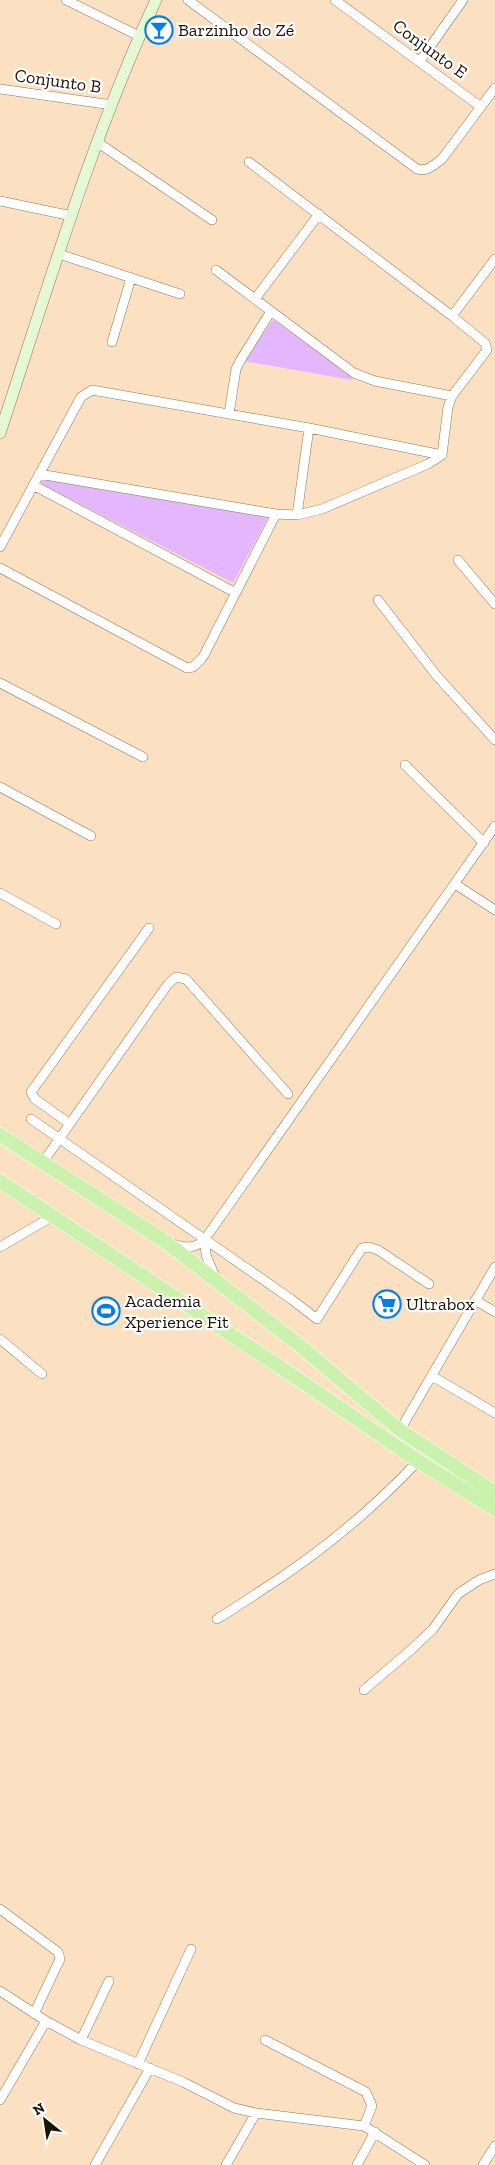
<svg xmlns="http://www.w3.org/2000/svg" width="495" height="2165" viewBox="0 0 495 2165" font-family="'Zilla Slab',serif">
  <rect width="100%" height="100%" fill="#fbe1c1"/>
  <!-- green -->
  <path fill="#e4b6fe" d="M 275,320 L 352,376 L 351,380 L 244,361 L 272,321 Z
    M 42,479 L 268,517 L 233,583 L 40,483 Z"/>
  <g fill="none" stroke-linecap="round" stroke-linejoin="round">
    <!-- street casing -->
    <g stroke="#8e775a" stroke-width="10">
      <path id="street" d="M 66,0 L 139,36
        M 188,0 L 417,169 C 427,172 434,165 442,159 L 495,88
        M 335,0 L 481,107
        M 420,61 L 463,0
        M 0,89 L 112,105
        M 97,142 L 212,220
        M 0,201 L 72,216
        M 59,254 L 180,294
        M 216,270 L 354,373 L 375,381 L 452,396 L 487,350 L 485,343 L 452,316 L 249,162
        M 255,299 L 319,214
        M 452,316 L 495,259
        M 112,342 L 131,278
        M 229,414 L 236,369 L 240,361 L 271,311
        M 39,474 L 276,514 L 297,515 L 322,509 L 428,464 L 442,455 L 448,407 L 452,396
        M 33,485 L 236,593
        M 297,515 L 309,428
        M 0,547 L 81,397 L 92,390 L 309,428 L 442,455
        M 458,560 L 495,604
        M 0,568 L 187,668 L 193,667 L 203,657 L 276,514
        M 378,600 L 436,675 L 495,740
        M 0,683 L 143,757
        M 405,765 L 484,843
        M 0,787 L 91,836
        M 455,884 L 495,910
        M 0,893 L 56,924
        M 31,1119 L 291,1299 L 317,1319 L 362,1248 L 369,1247 L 378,1250 L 429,1284
        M 70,1124 L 35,1099 L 31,1092 L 149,928
        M 43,1162 L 168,984 L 176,977 L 186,979 L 288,1094
        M 205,1239 L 206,1255 L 216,1279
        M 173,1244 C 185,1248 196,1249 205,1239 L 495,826
        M 0,1247 L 53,1216
        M 475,1300 L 495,1312
        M 0,1339 L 42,1374
        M 432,1376 L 495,1413
        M 400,1430 L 495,1267
        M 217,1619 C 232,1610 247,1600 262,1590 C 320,1553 371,1511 418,1461
        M 364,1690 L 412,1649 L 433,1629 L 458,1594 L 479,1580 L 495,1574
        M 0,1909 L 58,1952 L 60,1959 L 34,2014
        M 0,1991 L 46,2021 L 81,2040 L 183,2082 L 234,2108 L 256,2113 L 364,2126 L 425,2165
        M 81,2040 L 109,1981
        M 265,2040 L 366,2092 L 372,2106 L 364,2126
        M 138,2064 L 191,1949
        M 0,2100 L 46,2021
        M 95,2165 L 150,2068
        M 226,2165 L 256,2113
        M 357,2165 L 375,2132
        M 483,2165 L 495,2146"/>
    </g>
    <!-- secondary casing -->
    <g stroke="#8e775a" stroke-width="12">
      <path id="secondary" d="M 0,433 C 48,288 91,139 156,0"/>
    </g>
    <!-- primary casing -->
    <g stroke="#fff" stroke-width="15">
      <path id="primary" d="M 0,1135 L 166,1242 L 299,1345 L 400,1430 L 495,1493
        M 0,1181 L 301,1381 L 418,1461 L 495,1509"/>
    </g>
    <!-- street -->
    <use href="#street" stroke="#fff" stroke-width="9"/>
    <!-- secondary -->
    <use href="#secondary" stroke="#e5f8d5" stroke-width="11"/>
    <!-- primary -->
    <use href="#primary" stroke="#cbf2ac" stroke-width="14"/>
  </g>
  <!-- icons -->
  <defs>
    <g id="bar-ring" transform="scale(1.4375)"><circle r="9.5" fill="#fff" stroke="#077ee5" stroke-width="1.5"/><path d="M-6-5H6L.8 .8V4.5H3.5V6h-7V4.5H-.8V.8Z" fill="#077ee5"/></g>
    <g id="supermarket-ring" transform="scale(1.4375)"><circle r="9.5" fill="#fff" stroke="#077ee5" stroke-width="1.5"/><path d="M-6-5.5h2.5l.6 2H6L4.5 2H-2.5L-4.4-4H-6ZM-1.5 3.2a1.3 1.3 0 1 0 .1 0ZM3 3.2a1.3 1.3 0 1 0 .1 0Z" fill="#077ee5"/></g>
    <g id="stadium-ring" transform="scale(1.4375)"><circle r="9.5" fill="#fff" stroke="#077ee5" stroke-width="1.5"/><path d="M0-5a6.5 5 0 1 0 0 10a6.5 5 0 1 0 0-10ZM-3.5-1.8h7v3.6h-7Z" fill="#077ee5"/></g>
  </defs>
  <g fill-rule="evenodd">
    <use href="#bar-ring" x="159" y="30"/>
    <use href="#supermarket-ring" x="387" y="1304"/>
    <use href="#stadium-ring" x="106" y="1311"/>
  </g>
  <g text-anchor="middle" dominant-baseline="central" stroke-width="4.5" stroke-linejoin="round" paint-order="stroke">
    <!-- poi labels -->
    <g font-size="18" fill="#1b1206" stroke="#fff" text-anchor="start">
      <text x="178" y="30">Barzinho do Zé</text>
      <text x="125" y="1301">Academia<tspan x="125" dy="21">Xperience Fit</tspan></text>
      <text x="406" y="1304">Ultrabox</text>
    </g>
    <!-- street labels -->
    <g font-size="18" fill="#1b1206" stroke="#fff">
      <text transform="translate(430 49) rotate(36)">Conjunto E</text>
      <text transform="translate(58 81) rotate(8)">Conjunto B</text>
    </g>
  </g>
  <!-- north arrow -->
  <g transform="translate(45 2120) rotate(330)" stroke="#ffffff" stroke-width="4" paint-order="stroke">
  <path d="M0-4L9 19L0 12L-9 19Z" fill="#1b1206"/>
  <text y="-8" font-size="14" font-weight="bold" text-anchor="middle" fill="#1b1206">N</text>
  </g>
</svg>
